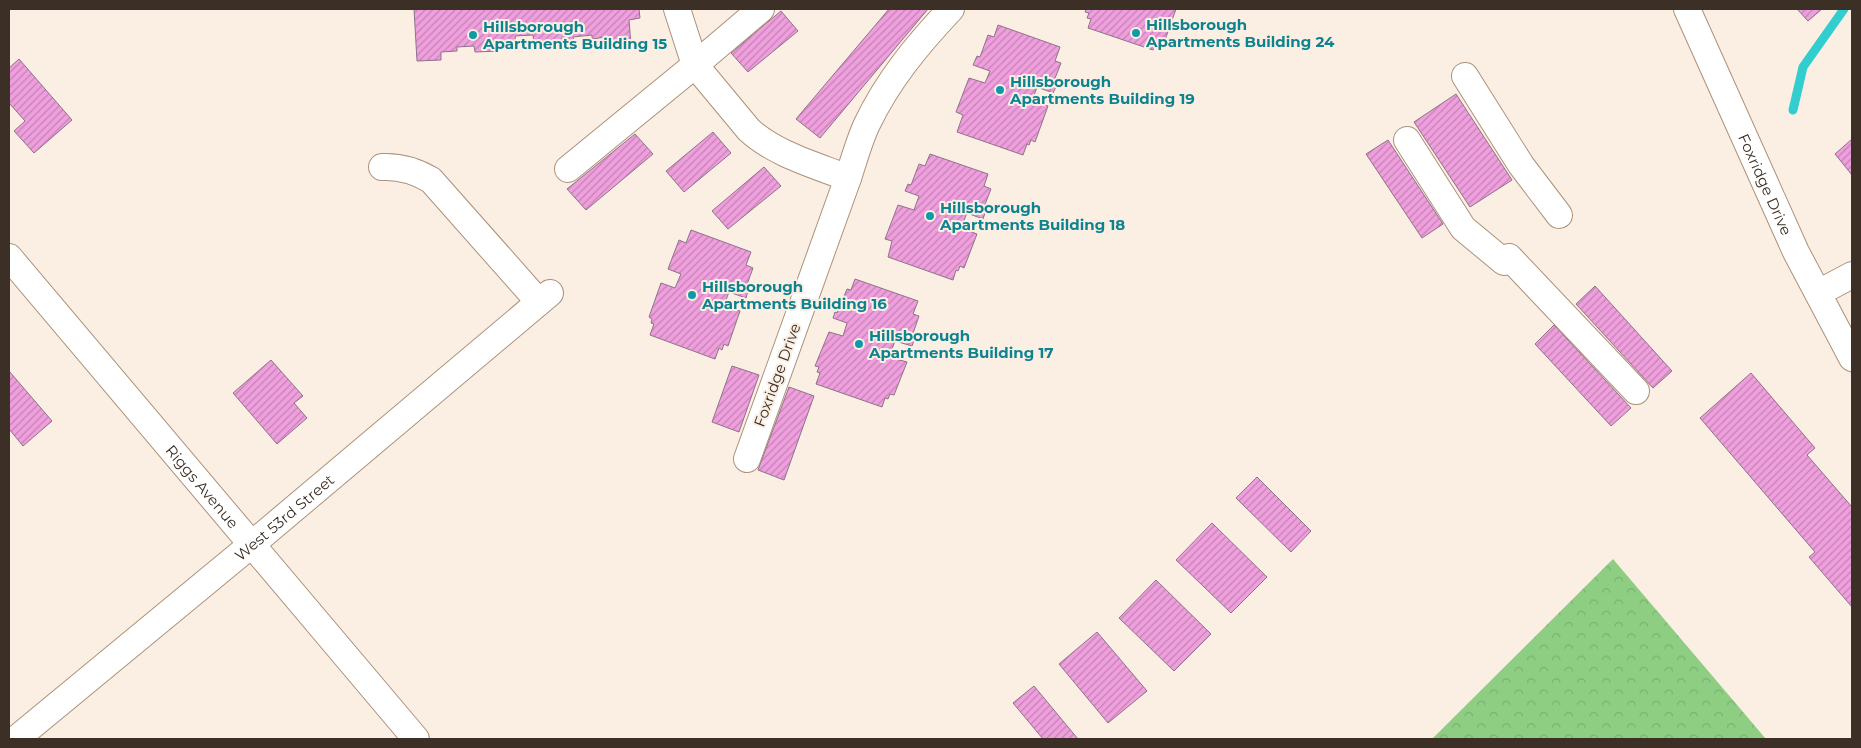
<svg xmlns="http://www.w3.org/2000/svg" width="1861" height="748" viewBox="0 0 1861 748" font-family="Montserrat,sans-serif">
  <defs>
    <pattern id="forest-crowns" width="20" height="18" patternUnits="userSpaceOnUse" patternTransform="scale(1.25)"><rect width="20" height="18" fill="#8ece83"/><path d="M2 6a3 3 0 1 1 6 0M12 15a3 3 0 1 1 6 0" fill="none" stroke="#7bb171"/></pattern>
    <pattern id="building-hatch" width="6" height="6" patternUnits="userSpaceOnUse" patternTransform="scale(1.25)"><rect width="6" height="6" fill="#ef9fdd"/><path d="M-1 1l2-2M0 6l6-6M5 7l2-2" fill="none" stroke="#c382b3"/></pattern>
  </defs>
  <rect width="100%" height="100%" fill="#fbefe4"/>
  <!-- forest -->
  <path fill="url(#forest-crowns)" d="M 1613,559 L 1766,739 L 1432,739 Z"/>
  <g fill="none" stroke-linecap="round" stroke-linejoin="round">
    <!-- stream -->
    <path stroke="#32cdcf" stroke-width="9" d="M 1793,110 L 1803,67 L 1844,9"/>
  </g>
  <!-- building -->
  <path fill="url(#building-hatch)" stroke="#8f7288" d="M 414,9 L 639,9 L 640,18 L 629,20 L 631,45 L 607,48 L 606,37 L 592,39 L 592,35 L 573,37 L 575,45 L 549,47 L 549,43 L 534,44 L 533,35 L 515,36 L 516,45 L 500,46 L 500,51 L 475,52 L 474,46 L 457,47 L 457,51 L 441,52 L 441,60 L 417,61 Z
    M 889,9 L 928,9 L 820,138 L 796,119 Z
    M 1086,9 L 1176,9 L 1165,40 L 1161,39 L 1159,44 L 1156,43 L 1153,50 L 1088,28 L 1091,19 L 1087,18 L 1089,13 L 1085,12 Z
    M 1797,9 L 1822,9 L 1808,21 Z
    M 781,11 L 798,31 L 748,72 L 731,53 Z
    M 998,25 L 1060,47 L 1055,61 L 1061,63 L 1052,86 L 1056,87 L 1053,93 L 1037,87 L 1032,101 L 1048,106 L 1035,142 L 1031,140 L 1029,145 L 1027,144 L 1023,155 L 957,132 L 963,115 L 956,112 L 969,78 L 985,83 L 990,71 L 973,65 L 977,56 L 980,57 L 988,35 L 994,37 Z
    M 19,59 L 72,120 L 34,153 L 14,131 L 25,121 L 9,103 L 9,68 Z
    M 1456,94 L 1512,180 L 1470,207 L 1414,122 Z
    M 713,132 L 731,153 L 684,192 L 666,171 Z
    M 635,134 L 653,154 L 586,210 L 567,189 Z
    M 1852,139 L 1852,175 L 1835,154 Z
    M 1388,140 L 1443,224 L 1422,238 L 1366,154 Z
    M 930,154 L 988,174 L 984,186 L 991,189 L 982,212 L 985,213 L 983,219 L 967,213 L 961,228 L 977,234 L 964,268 L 960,266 L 958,271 L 956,270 L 953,280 L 888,257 L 892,241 L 885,239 L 898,205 L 914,210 L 919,196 L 905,191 L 908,184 L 911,185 L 919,164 L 925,166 Z
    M 764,167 L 781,186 L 728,229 L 712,211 Z
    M 691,230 L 751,252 L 746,265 L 753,268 L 745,290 L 748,291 L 746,298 L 729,292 L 724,305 L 740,311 L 728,346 L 724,344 L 722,350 L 719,348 L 715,359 L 650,335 L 654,324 L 651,323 L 652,319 L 649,317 L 661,283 L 675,288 L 681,274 L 668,269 L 679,240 L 686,243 Z
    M 855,279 L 918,301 L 913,314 L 919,316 L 911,339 L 914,340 L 912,346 L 895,341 L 889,357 L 907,362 L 894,395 L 890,394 L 888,399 L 885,398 L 882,407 L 816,384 L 820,373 L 817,372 L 819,367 L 815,366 L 829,332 L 843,336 L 847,323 L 833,318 L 835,312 L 837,313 L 847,289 L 851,290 Z
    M 1595,286 L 1672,371 L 1653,388 L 1576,304 Z
    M 1554,325 L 1631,408 L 1611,426 L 1535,344 Z
    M 271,360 L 303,396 L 294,403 L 307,418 L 277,444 L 233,393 Z
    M 732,366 L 759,375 L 739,432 L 712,422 Z
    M 9,371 L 52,421 L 23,446 L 9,429 Z
    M 1751,373 L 1815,448 L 1807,455 L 1852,507 L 1852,607 L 1809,557 L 1815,552 L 1700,418 Z
    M 789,387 L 814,396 L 784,480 L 758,470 Z
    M 1257,477 L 1311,531 L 1291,552 L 1236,498 Z
    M 1212,523 L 1267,577 L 1231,613 L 1176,560 Z
    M 1156,580 L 1211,634 L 1174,671 L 1119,618 Z
    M 1097,632 L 1147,691 L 1108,723 L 1059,664 Z
    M 1034,686 L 1078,739 L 1043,739 L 1013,703 Z"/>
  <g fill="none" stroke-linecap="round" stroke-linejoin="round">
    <!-- minor casing -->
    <g stroke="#ad9179" stroke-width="28">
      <g id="minor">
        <path d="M 677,9 L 695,65 L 749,130 C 775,154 815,165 848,178 L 747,459"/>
        <path id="s1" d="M 1687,9 L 1796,252 L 1852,358"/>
        <path d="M 1465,76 L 1521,165 L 1559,215"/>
        <path d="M 1407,140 L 1463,228 L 1504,262"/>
        <path d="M 382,167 C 400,166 416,171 431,180 L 539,302"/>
        <path d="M 568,169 L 695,65 L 761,9"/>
        <path d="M 848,178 C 854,160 859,141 867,124 C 888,80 918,44 951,9"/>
        <path id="s2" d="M 9,257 L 416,739"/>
        <path d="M 1509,257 L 1636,391"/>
        <path d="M 1818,293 L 1852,275"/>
        <path id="s3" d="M 16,739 L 251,545 L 550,293"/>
      </g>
    </g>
    <!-- minor -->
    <use href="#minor" stroke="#fff" stroke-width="26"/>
  </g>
  <!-- markers -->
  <g fill="#0f9aa8" stroke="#fbefe4" stroke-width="2">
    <circle cx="1136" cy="33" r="5"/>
    <circle cx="473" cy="35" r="5"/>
    <circle cx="1000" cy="90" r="5"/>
    <circle cx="930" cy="216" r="5"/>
    <circle cx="692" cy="295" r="5"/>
    <circle cx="859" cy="344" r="5"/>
  </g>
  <g text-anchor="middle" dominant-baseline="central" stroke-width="4" stroke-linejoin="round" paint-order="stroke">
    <!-- culture labels -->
    <g font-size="15" font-weight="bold" fill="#0d838f" stroke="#fbefe4" text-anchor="start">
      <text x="1146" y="24">Hillsborough<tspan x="1146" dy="17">Apartments Building 24</tspan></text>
      <text x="483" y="26">Hillsborough<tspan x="483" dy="17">Apartments Building 15</tspan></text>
      <text x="1010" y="81">Hillsborough<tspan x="1010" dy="17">Apartments Building 19</tspan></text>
      <text x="940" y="207">Hillsborough<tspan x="940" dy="17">Apartments Building 18</tspan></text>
      <text x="702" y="286">Hillsborough<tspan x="702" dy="17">Apartments Building 16</tspan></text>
      <text x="869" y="335">Hillsborough<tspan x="869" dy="17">Apartments Building 17</tspan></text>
    </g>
    <!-- street labels -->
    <g font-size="15" fill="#3c3026" stroke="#fbefe4">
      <text stroke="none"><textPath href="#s1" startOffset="192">Foxridge Drive</textPath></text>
      <text transform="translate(777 375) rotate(-70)">Foxridge Drive</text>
      <text stroke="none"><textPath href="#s2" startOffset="300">Riggs Avenue</textPath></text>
      <text stroke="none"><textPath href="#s3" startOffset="348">West 53rd Street</textPath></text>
    </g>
  </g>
  <!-- border -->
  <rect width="1861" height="748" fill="none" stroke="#3c3026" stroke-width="20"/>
</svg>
